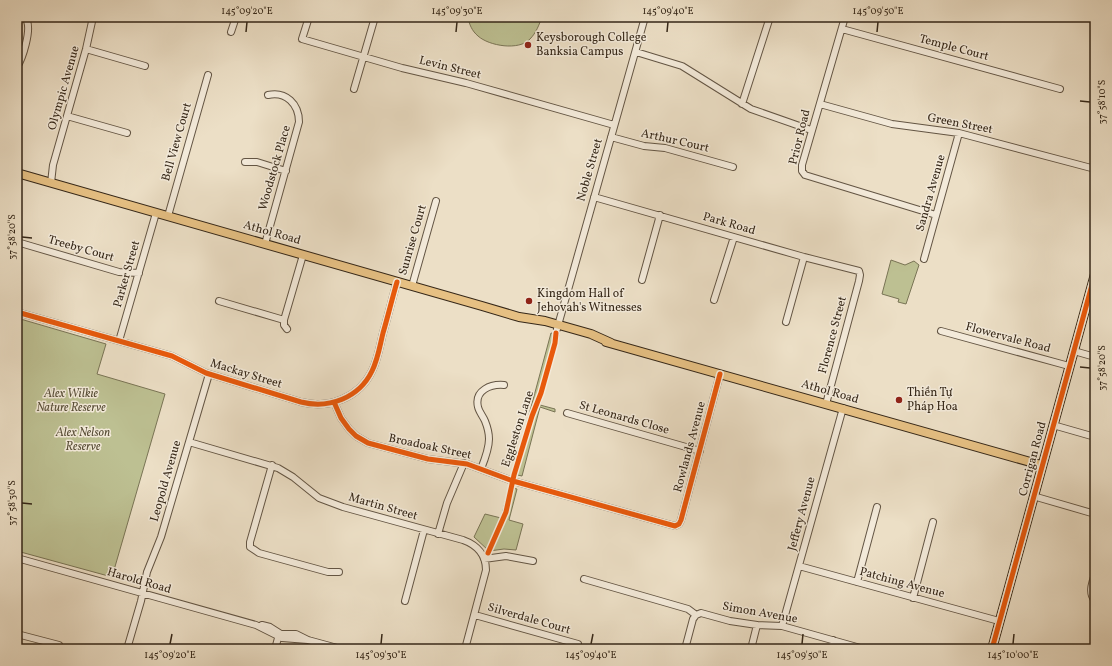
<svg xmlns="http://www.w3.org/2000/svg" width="1112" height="666" viewBox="0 0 1112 666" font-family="Vollkorn,serif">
  <rect width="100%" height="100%" fill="#ecdfc6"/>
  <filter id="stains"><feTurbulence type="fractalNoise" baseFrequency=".005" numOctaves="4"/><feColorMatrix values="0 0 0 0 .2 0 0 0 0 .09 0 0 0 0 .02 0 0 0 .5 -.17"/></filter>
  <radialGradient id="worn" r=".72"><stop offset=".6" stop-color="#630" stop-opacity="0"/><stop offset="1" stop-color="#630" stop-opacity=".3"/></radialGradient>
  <!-- green -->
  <path fill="#bdc092" stroke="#797455" d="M 468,17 L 542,17 C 539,25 536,33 530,39 C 519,51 489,46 478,36 C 472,31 469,24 468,17 Z
    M 891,260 L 905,265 L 914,261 L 919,265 L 906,304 L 898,302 L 899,299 L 882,294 Z
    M 17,318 L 106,344 L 97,374 L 165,394 L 112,577 L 17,551 Z
    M 551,333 L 559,335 L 540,405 L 555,409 L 555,412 L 540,407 L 522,476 L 513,474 Z
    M 509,487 L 517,489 L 509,520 L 523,524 L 516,550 L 504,549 L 489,551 L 474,537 L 485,514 L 501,518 Z"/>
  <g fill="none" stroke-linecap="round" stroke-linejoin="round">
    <!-- minor casing -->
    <g stroke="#635544" stroke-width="8">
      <path id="minor" d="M 309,17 L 302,39 L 402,68 L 466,83 L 614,125
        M 845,17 L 802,165 L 802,171 L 805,175 L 936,215
        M 842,29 L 1060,89
        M 231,32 L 236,17
        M 86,49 L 145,66
        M 636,52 L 682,66 L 751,109 L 811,130
        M 17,67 C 23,58 31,31 27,21
        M 354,89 L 375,17
        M 742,104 L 770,17
        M 820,104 L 892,124 L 959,133 L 1095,169
        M 67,116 L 127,133
        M 611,137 L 644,146 L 665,148 L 733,167
        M 245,162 L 257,162 L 286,171
        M 51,183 L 53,165 L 86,49 L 93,17
        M 594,197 L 804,257 L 859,271 L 860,275 L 859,281 L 826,404
        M 168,216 L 208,75
        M 17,242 L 119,272 L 139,273
        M 265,244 L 299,122 C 299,104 286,91 268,95
        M 924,259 L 959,133
        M 642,280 L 660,215
        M 412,286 L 436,201
        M 714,300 L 734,237
        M 219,301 L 284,320 L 303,255
        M 17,312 L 172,356 L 206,373 L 301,402 C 329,409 359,398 372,371 C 378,359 380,345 383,333 C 388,316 392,299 397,282
        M 284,320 L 284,325 L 287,329
        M 786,322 L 804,257
        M 557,329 L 645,17
        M 941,331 L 1069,366
        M 119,341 L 156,213
        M 1074,351 L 1095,357
        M 334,402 L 341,418 L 349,429 L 356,436 L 368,443 L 428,459 L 467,464 L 513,481 L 675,526 L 679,524 L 681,520 L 720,374
        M 567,413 L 700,451
        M 1053,425 L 1095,437
        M 189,442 L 278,468 L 293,477 L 319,498 L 343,507 L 463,540 C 477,545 486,555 486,570 L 465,649
        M 272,465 L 250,542 L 250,547 L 259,553 L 328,572 L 339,572
        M 481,469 C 485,459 489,449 489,439 C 489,433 487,426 485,421 C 483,416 479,412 478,407 C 474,390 491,384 504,385
        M 1033,496 L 1095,514
        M 438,534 L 447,503 L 464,463
        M 17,558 L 256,625 L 282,638 L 308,640
        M 484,559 L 506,556 L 533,561
        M 799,566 L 999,621
        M 1095,574 C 1092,583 1088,593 1095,601
        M 584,579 L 688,609 L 696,615 L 701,613 L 730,621 L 757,625 L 782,626 L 864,649
        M 857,582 L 877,507
        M 913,598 L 933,522
        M 405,601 L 424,530
        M 475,615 L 578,644
        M 262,625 L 270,627 L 281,634 L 296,634 L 308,640 L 341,649
        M 782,626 L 843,408
        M 17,634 L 59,645
        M 127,649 L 141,601 L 147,572 L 161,537 L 209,374
        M 275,649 L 278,638 L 280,635
        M 685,649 L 693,619 L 696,615
        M 751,649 L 757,625
        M 831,649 L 833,640"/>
    </g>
    <!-- major casing -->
    <g stroke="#352718" stroke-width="10">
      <path id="major" d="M 17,173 L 482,306 L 519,317 L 545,321 L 591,334 L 611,343
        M 606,342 L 1041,465
        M 992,649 L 1095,274"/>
    </g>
    <!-- minor -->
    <use href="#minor" stroke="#f3eada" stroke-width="6"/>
    <!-- major -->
    <use href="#major" stroke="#e6c083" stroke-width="8"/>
    <!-- cycleway casing -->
    <g stroke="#f3eada" stroke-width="8">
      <path id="cycleway" d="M 17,312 L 172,356 L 206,373 L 301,402 C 329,409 359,398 372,371 C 378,359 380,345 383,333 C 388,316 392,299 397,282
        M 334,402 L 341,418 L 349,429 L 356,436 L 368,443 L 428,459 L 467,464 L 513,481 L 675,526 L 679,524 L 681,520 L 720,374
        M 488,553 L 506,512 L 514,475 L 532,416 L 541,393 L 555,343 L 556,333
        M 992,649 L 1095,274"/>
    </g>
    <!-- cycleway -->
    <use href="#cycleway" stroke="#e8590c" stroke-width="5"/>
  </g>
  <!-- ticks -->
  <path fill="none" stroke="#352718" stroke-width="1.5" d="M 246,32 L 247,22M 456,32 L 457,22M 667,32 L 668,22M 877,32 L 878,22M 1080,101 L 1090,102M 22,237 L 32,238M 1080,367 L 1090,368M 22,503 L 32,504M 170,644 L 172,634M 381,644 L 382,634M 591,644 L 593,634M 802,644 L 803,634M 1013,644 L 1014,634"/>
  <!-- markers -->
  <g fill="#8f2418" stroke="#f3eada" stroke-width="1.5">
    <circle cx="528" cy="45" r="4"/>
    <circle cx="529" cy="301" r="4"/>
    <circle cx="899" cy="400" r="4"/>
  </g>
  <g text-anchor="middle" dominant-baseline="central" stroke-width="3" stroke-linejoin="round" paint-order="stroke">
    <!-- poi labels -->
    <g font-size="12" fill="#352718" stroke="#f3eada" text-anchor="start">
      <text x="536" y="38">Keysborough College<tspan x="536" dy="14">Banksia Campus</tspan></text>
      <text x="537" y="294">Kingdom Hall of<tspan x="537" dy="14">Jehovah's Witnesses</tspan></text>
      <text x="907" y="393">Thiền Tự<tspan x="907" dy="14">Pháp Hoa</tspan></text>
    </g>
    <!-- street labels -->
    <g font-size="12" fill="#352718" stroke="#f3eada">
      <text transform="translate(954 48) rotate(15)">Temple Court</text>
      <text transform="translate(450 68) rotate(14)">Levin Street</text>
      <text transform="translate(64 88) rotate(-74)">Olympic Avenue</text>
      <text transform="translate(960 124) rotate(11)">Green Street</text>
      <text transform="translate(800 137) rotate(-76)">Prior Road</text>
      <text transform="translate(675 141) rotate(13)">Arthur Court</text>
      <text transform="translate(177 142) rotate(-74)">Bell View Court</text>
      <text transform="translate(275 168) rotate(-74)">Woodstock Place</text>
      <text transform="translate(590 170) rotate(-74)">Noble Street</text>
      <text transform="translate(931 193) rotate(-74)">Sandra Avenue</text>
      <text transform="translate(729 224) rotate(16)">Park Road</text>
      <text transform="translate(272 233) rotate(16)">Athol Road</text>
      <text transform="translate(413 240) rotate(-74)">Sunrise Court</text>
      <text transform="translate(81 249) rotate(16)">Treeby Court</text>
      <text transform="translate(127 274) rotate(-74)">Parker Street</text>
      <text transform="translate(833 335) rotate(-75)">Florence Street</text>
      <text transform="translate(1008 338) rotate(15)">Flowervale Road</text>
      <text transform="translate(246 374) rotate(17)">Mackay Street</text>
      <text transform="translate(830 392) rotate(16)">Athol Road</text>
      <text transform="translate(624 418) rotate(16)">St Leonards Close</text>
      <text transform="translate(518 429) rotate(-72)">Eggleston Lane</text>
      <text transform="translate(430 447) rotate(12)">Broadoak Street</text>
      <text transform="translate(690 447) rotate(-75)">Rowlands Avenue</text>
      <text transform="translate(1033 459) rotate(-75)">Corrigan Road</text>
      <text transform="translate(166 481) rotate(-74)">Leopold Avenue</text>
      <text transform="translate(383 507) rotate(16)">Martin Street</text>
      <text transform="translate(802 514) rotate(-75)">Jeffery Avenue</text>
      <text transform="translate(139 581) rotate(16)">Harold Road</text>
      <text transform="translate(902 583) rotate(15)">Patching Avenue</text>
      <text transform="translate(760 613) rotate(10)">Simon Avenue</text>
      <text transform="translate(529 619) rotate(16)">Silverdale Court</text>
    </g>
    <!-- park labels -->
    <g font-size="12" font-style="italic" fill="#574d36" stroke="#f3eada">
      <text x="71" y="394">Alex Wilkie<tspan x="71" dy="14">Nature Reserve</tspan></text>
      <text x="83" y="433">Alex Nelson<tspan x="83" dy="14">Reserve</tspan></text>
    </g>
  </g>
  <!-- margin -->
  <rect width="1112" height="666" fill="none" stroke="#ecdfc6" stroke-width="44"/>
  <rect x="22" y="22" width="1068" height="622" fill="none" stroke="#352718" stroke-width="1.5"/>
  <g font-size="10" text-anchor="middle" fill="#352718">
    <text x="247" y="14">145°09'20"E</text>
    <text x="457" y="14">145°09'30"E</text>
    <text x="668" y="14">145°09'40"E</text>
    <text x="878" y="14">145°09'50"E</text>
    <text transform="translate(1101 102) rotate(-90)" y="4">37°58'10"S</text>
    <text transform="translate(11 237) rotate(-90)" y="4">37°58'20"S</text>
    <text transform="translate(1101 368) rotate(-90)" y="4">37°58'20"S</text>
    <text transform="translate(11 503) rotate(-90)" y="4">37°58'30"S</text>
    <text x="170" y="658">145°09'20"E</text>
    <text x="381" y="658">145°09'30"E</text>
    <text x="591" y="658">145°09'40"E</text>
    <text x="802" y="658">145°09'50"E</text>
    <text x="1013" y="658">145°10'00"E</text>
  </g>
  <rect width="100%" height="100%" filter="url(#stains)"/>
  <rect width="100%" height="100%" fill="url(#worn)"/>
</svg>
